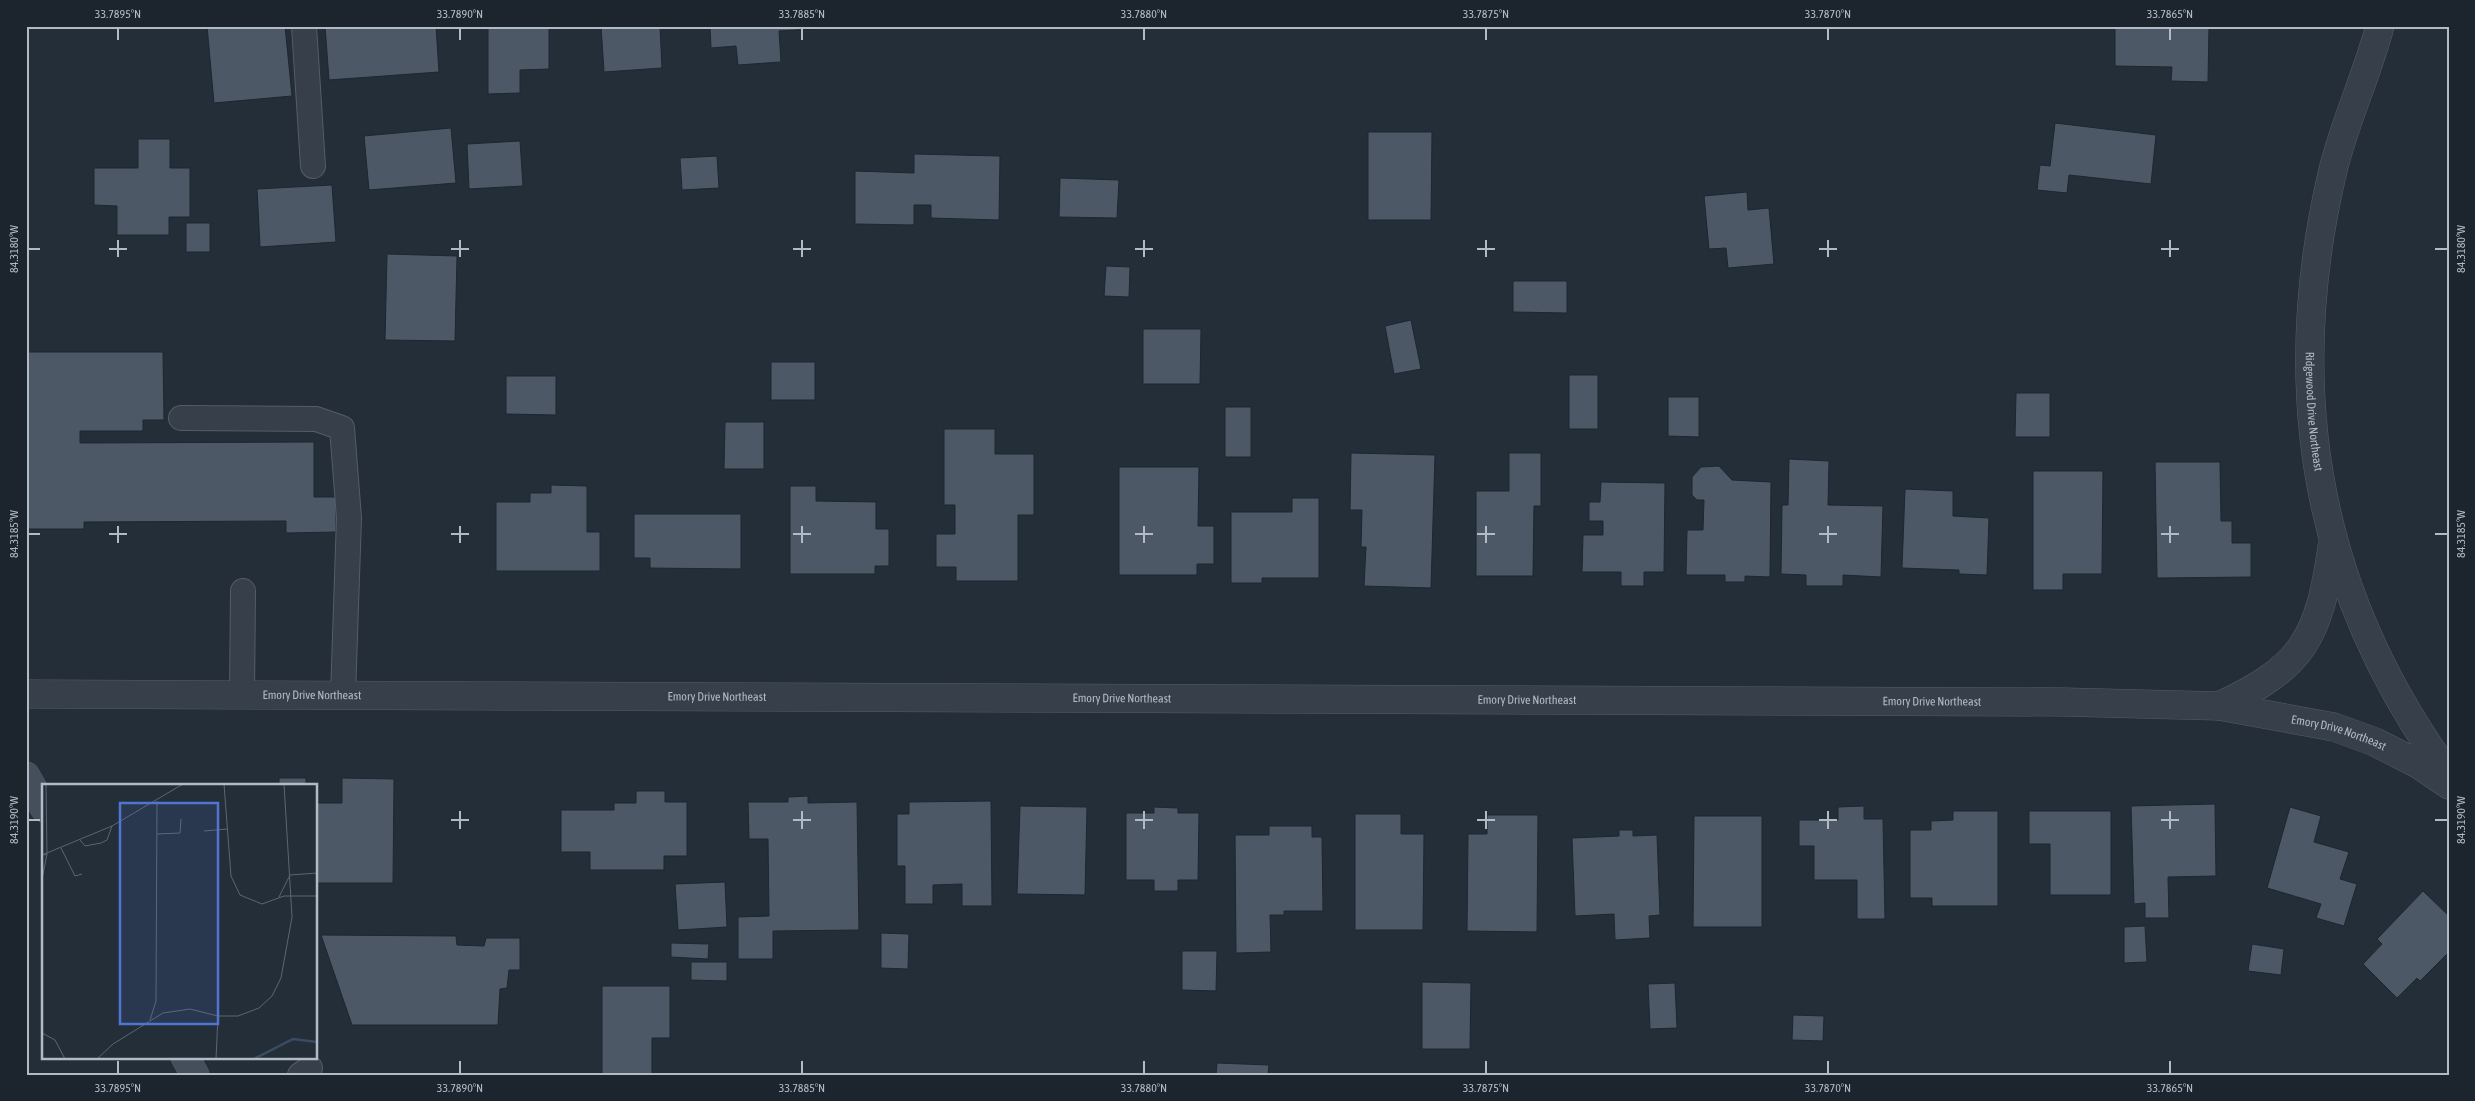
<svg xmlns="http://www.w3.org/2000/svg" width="2475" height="1101" viewBox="0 0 2475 1101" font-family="'Asap Condensed',sans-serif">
  <rect width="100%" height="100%" fill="#232e39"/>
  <!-- building -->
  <path fill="#4c5865" stroke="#1e2630" d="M 207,26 L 285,26 L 292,96 L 214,103 Z
    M 325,26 L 436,26 L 439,72 L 329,80 Z
    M 488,26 L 549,26 L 549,69 L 520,70 L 520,93 L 488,94 Z
    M 601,26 L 660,26 L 662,68 L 604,72 Z
    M 710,26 L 811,26 L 812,29 L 779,31 L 781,62 L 738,65 L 736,46 L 711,48 Z
    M 2209,26 L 2208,82 L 2171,81 L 2172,67 L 2115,66 L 2115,26 Z
    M 2055,123 L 2156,135 L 2151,184 L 2069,175 L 2067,193 L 2037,190 L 2040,165 L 2050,166 Z
    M 451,128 L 456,183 L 369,190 L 364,136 Z
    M 1368,132 L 1432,132 L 1431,220 L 1368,220 Z
    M 138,139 L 170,139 L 170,168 L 190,168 L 190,217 L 169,217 L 169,235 L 117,235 L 117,206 L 94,205 L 94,168 L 138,168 Z
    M 520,141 L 523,186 L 469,189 L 467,144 Z
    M 914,154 L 1000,156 L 999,220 L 931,218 L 931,205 L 914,205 L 914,225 L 855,224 L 855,171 L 914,173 Z
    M 717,156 L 719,188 L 682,190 L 680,158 Z
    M 1060,178 L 1119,180 L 1117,218 L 1059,217 Z
    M 332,185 L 336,242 L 260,247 L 257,189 Z
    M 1747,192 L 1748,210 L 1769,208 L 1774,264 L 1728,268 L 1726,248 L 1709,249 L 1704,196 Z
    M 186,223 L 210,223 L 210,252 L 186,252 Z
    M 387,254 L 457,256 L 455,341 L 385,340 Z
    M 1106,266 L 1130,267 L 1129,297 L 1104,296 Z
    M 1513,281 L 1567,281 L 1567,313 L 1513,312 Z
    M 1411,320 L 1421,369 L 1394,374 L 1385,326 Z
    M 1143,329 L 1201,329 L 1200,384 L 1143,384 Z
    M 26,352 L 163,352 L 164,420 L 143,420 L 143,431 L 80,431 L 80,443 L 314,442 L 314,497 L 336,497 L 336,532 L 286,533 L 286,521 L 84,522 L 84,529 L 26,529 Z
    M 771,362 L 815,362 L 815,400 L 771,400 Z
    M 1569,375 L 1598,375 L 1598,429 L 1569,429 Z
    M 506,376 L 556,376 L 556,415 L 506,414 Z
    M 2016,393 L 2050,393 L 2050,437 L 2015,437 Z
    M 1668,397 L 1699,397 L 1699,437 L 1668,436 Z
    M 1225,407 L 1251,407 L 1251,457 L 1225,457 Z
    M 725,422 L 764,422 L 764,469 L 724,469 Z
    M 944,429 L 995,429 L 995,454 L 1034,454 L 1034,515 L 1018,515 L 1018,581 L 956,581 L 956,567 L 936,567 L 936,534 L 955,534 L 955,505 L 944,505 Z
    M 1351,453 L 1435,455 L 1431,588 L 1364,586 L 1366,547 L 1361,547 L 1362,510 L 1350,510 Z
    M 1509,453 L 1541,453 L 1541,506 L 1534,506 L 1533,576 L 1476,576 L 1476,491 L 1509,491 Z
    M 1789,459 L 1829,461 L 1828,505 L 1883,506 L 1881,577 L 1843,575 L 1843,586 L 1806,586 L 1806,575 L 1781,574 L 1782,505 L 1788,505 Z
    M 2155,462 L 2220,462 L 2221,521 L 2232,521 L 2232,543 L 2251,543 L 2251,577 L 2157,578 Z
    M 1719,466 L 1732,480 L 1771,482 L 1770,577 L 1745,576 L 1745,582 L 1725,582 L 1725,575 L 1686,575 L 1687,530 L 1703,530 L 1704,500 L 1697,500 L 1692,495 L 1692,477 L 1701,467 Z
    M 1119,467 L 1199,467 L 1198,526 L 1214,526 L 1214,564 L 1197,564 L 1197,575 L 1119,575 Z
    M 2033,471 L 2103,471 L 2102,574 L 2063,574 L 2063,590 L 2033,590 Z
    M 1601,482 L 1665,483 L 1664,572 L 1644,572 L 1644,586 L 1621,586 L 1621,572 L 1582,572 L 1583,535 L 1603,535 L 1603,521 L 1589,521 L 1589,502 L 1600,502 Z
    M 551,485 L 587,486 L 587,532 L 600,532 L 600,571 L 496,571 L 496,502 L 530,502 L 530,493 L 551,493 Z
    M 790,486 L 816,486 L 816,501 L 876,502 L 876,529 L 889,529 L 889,566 L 875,566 L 875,574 L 790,574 Z
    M 1905,489 L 1953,491 L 1953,516 L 1989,518 L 1987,575 L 1959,574 L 1959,570 L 1902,568 Z
    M 1292,498 L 1319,498 L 1319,578 L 1262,578 L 1262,583 L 1231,583 L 1231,512 L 1292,512 Z
    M 634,514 L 741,514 L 741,569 L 650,568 L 650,558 L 634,558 Z
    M 279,778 L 306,778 L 306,785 L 279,785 Z
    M 342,778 L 394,779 L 393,883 L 316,883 L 316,803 L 342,803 Z
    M 636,791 L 665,791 L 665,802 L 687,802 L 687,856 L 664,856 L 664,870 L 590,870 L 590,852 L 561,852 L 561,810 L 614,810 L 614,803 L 636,803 Z
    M 808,796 L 808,803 L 857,802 L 859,930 L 773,931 L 773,959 L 738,959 L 738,917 L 769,916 L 768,839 L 749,839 L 748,802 L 788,802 L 788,797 Z
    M 991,801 L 992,906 L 962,906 L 962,884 L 933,885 L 933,904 L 905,904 L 905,866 L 897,866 L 897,814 L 909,814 L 909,802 Z
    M 2215,804 L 2216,876 L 2168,877 L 2169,918 L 2145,918 L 2145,903 L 2134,904 L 2131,806 Z
    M 1020,806 L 1087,807 L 1085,895 L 1017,894 Z
    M 1864,806 L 1864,819 L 1883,819 L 1885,919 L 1857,919 L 1857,880 L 1814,880 L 1814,846 L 1799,846 L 1799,820 L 1838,820 L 1838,807 Z
    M 1154,807 L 1178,808 L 1178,813 L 1199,813 L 1198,880 L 1178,880 L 1178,891 L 1154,891 L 1154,880 L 1126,880 L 1126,813 L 1154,813 Z
    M 2290,807 L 2321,816 L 2314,842 L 2349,852 L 2340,879 L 2357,884 L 2344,926 L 2316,918 L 2321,904 L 2267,888 Z
    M 1953,811 L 1998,811 L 1998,906 L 1932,906 L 1932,898 L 1910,898 L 1910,830 L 1931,830 L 1931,821 L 1953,820 Z
    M 2029,811 L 2111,811 L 2111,895 L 2050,895 L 2050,844 L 2029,844 Z
    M 1355,814 L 1401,814 L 1401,834 L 1424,834 L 1423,930 L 1355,930 Z
    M 1487,815 L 1538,815 L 1537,932 L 1467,931 L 1468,834 L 1487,834 Z
    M 1694,816 L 1762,816 L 1762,927 L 1693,927 Z
    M 1269,826 L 1312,826 L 1312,837 L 1322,837 L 1323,911 L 1284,911 L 1284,915 L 1270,915 L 1271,952 L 1236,953 L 1235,835 L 1269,835 Z
    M 1619,830 L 1633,830 L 1633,836 L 1657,835 L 1660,915 L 1649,916 L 1650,938 L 1615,940 L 1614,914 L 1575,916 L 1572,838 L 1619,836 Z
    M 725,882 L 727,927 L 678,930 L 675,884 Z
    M 2423,891 L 2449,916 L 2449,952 L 2420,981 L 2417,978 L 2397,998 L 2363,964 L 2382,944 L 2377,939 Z
    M 2145,926 L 2147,962 L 2124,963 L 2124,927 Z
    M 881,933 L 909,934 L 908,969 L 881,968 Z
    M 321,935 L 456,936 L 457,945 L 484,946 L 486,938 L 520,938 L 520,970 L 509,970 L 507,988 L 500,989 L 498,1025 L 352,1025 Z
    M 671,943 L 709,944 L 708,959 L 671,957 Z
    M 2252,944 L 2284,949 L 2281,975 L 2248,971 Z
    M 1182,951 L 1217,951 L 1216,991 L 1182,990 Z
    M 691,962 L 727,962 L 727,981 L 691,980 Z
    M 1422,982 L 1471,983 L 1470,1049 L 1422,1049 Z
    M 1675,983 L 1677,1028 L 1650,1029 L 1648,984 Z
    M 602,986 L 670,986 L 670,1038 L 652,1038 L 652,1075 L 602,1075 Z
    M 1793,1015 L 1824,1016 L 1823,1041 L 1792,1040 Z
    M 1217,1063 L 1269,1065 L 1268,1075 L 1216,1075 Z"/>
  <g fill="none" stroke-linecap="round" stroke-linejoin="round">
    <!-- lane casing -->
    <g stroke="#555d67" stroke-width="26">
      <path id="lane" d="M 304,26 L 313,166
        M 181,418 L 316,419 L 342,428 L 349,518 L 343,695
        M 242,694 L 243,591
        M 300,1075 L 310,1068"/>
    </g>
    <!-- street casing -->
    <g stroke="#555d67" stroke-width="29">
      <g id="street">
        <path id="s1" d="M 2380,26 C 2367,75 2345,121 2333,170 C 2281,389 2315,592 2449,775"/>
        <path id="s2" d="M 26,694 L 2064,702 L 2219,706 L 2334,727 L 2375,742 L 2418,764 L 2449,785"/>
        <path d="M 2219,706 C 2304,667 2319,637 2332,547"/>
      </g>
    </g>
    <!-- secondary casing -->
    <g stroke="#555d67" stroke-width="29">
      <path id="secondary" d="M 26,776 L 44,808
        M 185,1057 L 195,1075"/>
    </g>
    <!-- lane -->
    <use href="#lane" stroke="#363f4a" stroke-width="24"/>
    <!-- street -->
    <use href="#street" stroke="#363f4a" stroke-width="28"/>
    <!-- secondary -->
    <use href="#secondary" stroke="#454f5c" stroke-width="28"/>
  </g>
  <!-- ticks -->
  <path fill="none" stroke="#b2bac6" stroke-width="2" d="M 118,28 L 118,40M 460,28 L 460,40M 802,28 L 802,40M 1144,28 L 1144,40M 1486,28 L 1486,40M 1828,28 L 1828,40M 2170,28 L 2170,40M 118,240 L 118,257M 460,240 L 460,257M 802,240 L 802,257M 1144,240 L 1144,257M 1486,240 L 1486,257M 1828,240 L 1828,257M 2170,240 L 2170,257M 28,249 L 40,249M 109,249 L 127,249M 451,249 L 469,249M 793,249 L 811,249M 1135,249 L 1153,249M 1477,249 L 1495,249M 1819,249 L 1837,249M 2161,249 L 2179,249M 2435,249 L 2448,249M 118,526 L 118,543M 460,526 L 460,543M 802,526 L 802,543M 1144,526 L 1144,543M 1486,526 L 1486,543M 1828,526 L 1828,543M 2170,526 L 2170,543M 28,534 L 40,534M 109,534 L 127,534M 451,534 L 469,534M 793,534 L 811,534M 1135,534 L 1153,534M 1477,534 L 1495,534M 1819,534 L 1837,534M 2161,534 L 2179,534M 2435,534 L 2448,534M 460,811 L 460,829M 802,811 L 802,829M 1144,811 L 1144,829M 1486,811 L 1486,829M 1828,811 L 1828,829M 2170,811 L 2170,829M 28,820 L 40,820M 451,820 L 469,820M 793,820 L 811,820M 1135,820 L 1153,820M 1477,820 L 1495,820M 1819,820 L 1837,820M 2161,820 L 2179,820M 2435,820 L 2448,820M 118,1061 L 118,1074M 460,1061 L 460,1074M 802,1061 L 802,1074M 1144,1061 L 1144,1074M 1486,1061 L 1486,1074M 1828,1061 L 1828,1074M 2170,1061 L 2170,1074"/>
  <g text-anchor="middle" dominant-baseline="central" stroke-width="4.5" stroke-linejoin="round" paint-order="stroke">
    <!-- street labels -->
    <g font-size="12" fill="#b2bac6" stroke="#1c242e">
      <text stroke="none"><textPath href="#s1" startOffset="395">Ridgewood Drive Northeast</textPath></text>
      <text stroke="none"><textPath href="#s2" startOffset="286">Emory Drive Northeast</textPath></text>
      <text stroke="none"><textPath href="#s2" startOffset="691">Emory Drive Northeast</textPath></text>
      <text stroke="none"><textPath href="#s2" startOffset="1096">Emory Drive Northeast</textPath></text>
      <text stroke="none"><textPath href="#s2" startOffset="1501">Emory Drive Northeast</textPath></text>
      <text stroke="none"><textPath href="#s2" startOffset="1906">Emory Drive Northeast</textPath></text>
      <text stroke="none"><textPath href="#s2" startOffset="2316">Emory Drive Northeast</textPath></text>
    </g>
  </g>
  <!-- overview -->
  <g transform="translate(42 784)">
    <rect width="275" height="275" fill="#232e39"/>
    <path fill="none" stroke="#394c62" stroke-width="2.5" d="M 212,275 L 251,255 L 275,258"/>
    <path fill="none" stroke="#5c6671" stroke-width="1" d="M 182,0 L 189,92 L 198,111 L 220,120 L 242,112 L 275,112M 162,47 L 186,45M 115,50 L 138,49 L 139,35M 38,56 L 43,62 L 59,59 L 65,56 L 70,42M 19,64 L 33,92 L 40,90M 0,71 L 70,42 L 141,0M 2,71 L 5,70 L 4,0M 0,95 L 5,70M 237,113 L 248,91 L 275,89M 108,236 L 114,217 L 115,17M 0,249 L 13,256 L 23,275M 55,275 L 71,260 L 121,229 L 148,225 L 176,232 L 196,232 L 217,224 L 230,212 L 239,194 L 250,133 L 242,0M 174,275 L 176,232"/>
    <path fill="#5174d2" fill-opacity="0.15" stroke="#5174d2" stroke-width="2.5" d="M 78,19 L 176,19 L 176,240 L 78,240 Z"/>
    <rect width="275" height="275" fill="none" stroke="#b2bac6" stroke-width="2.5"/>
  </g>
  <!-- border -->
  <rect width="2475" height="1101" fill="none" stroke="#1c242e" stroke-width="55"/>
  <rect x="28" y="28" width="2420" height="1046" fill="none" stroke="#b2bac6" stroke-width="2"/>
  <g font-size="12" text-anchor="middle" fill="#b2bac6">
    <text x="118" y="18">33.7895°N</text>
    <text x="460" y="18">33.7890°N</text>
    <text x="802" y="18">33.7885°N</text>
    <text x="1144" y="18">33.7880°N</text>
    <text x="1486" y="18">33.7875°N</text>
    <text x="1828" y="18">33.7870°N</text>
    <text x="2170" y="18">33.7865°N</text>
    <text transform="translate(2461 249) rotate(-90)" y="4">84.3180°W</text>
    <text transform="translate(14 249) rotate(-90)" y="4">84.3180°W</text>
    <text transform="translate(2461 534) rotate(-90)" y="4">84.3185°W</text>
    <text transform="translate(14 534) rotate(-90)" y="4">84.3185°W</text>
    <text transform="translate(2461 820) rotate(-90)" y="4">84.3190°W</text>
    <text transform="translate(14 820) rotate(-90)" y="4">84.3190°W</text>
    <text x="118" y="1092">33.7895°N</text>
    <text x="460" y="1092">33.7890°N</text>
    <text x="802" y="1092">33.7885°N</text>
    <text x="1144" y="1092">33.7880°N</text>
    <text x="1486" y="1092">33.7875°N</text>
    <text x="1828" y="1092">33.7870°N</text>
    <text x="2170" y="1092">33.7865°N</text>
  </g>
</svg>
